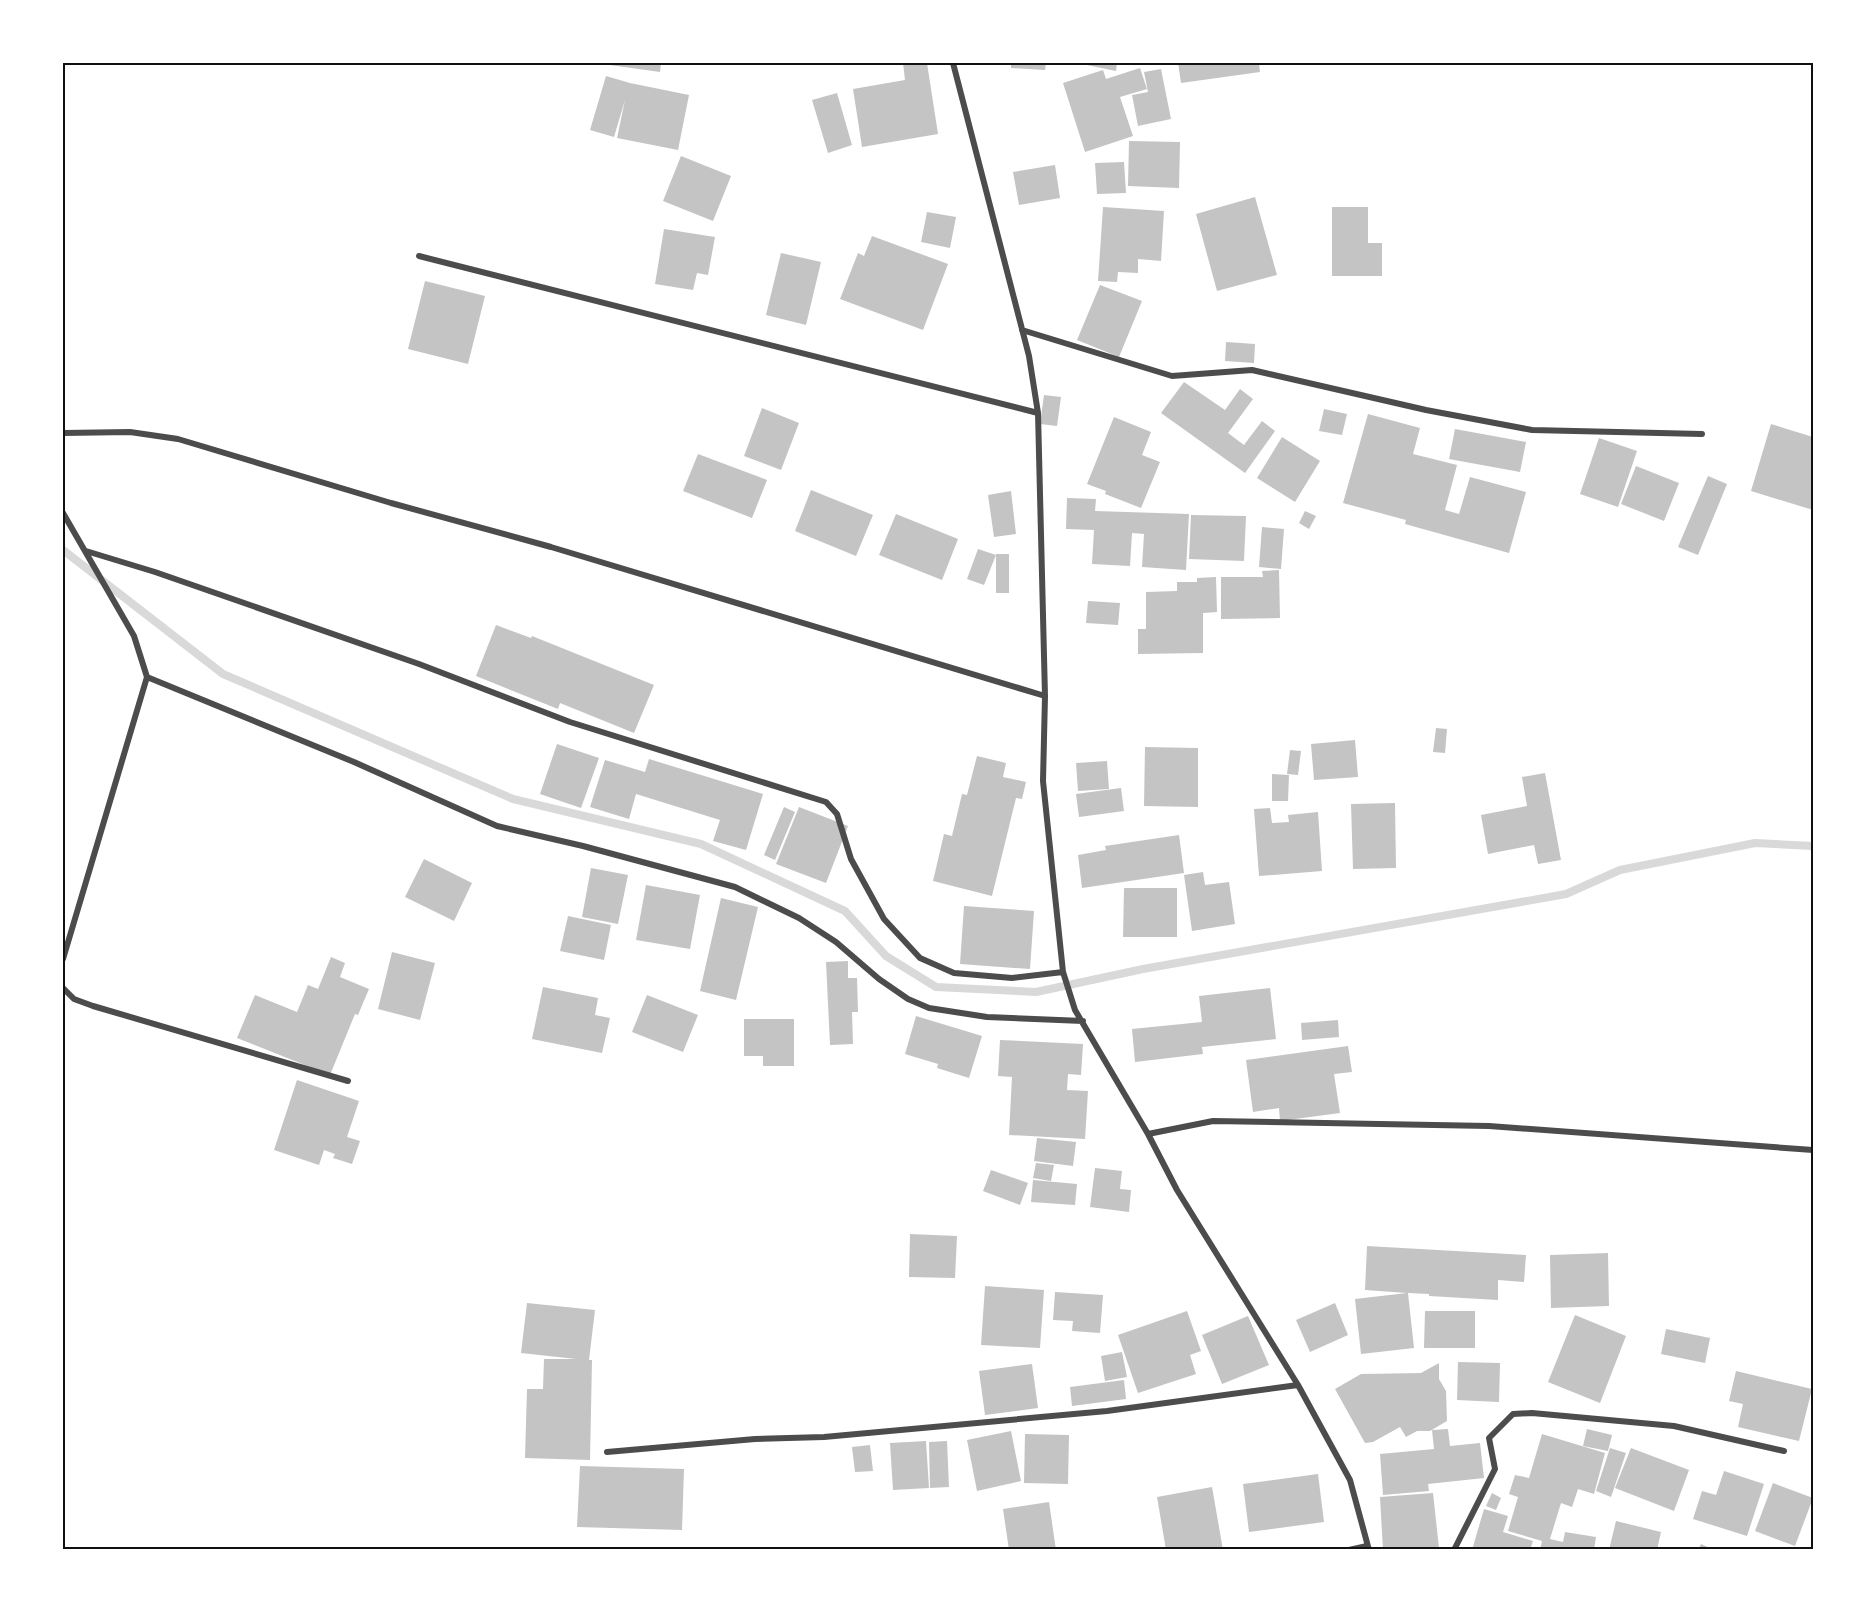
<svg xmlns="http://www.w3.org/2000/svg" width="1876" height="1613" viewBox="0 0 1876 1613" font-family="'Archivo Narrow',sans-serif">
  <rect width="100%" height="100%" fill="#fff"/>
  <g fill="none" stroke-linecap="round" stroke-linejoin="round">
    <!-- stream -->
    <path stroke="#d9d9d9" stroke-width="8" d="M 63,550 L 223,674 L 513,799 L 701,844 L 845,911 L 886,956 L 936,987 L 1036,992 L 1143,969 L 1566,894 L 1620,870 L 1755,843 L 1813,846"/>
  </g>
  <!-- building -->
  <path fill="#c4c4c4" d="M 610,63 L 661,63 L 660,72 L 610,65 Z
    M 903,63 L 927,63 L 938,134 L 862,147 L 853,89 L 905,80 Z
    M 1011,63 L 1046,63 L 1045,70 L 1011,68 Z
    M 1077,63 L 1117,63 L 1116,71 Z
    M 1178,63 L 1259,63 L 1260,72 L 1181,83 Z
    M 1140,68 L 1147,89 L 1120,97 L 1133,136 L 1085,152 L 1063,83 L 1103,70 L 1106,79 Z
    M 1161,69 L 1171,119 L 1138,126 L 1132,95 L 1148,92 L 1144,72 Z
    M 606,76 L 630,83 L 689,95 L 678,150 L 617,138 L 625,100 L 614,137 L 590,130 Z
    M 837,93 L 852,145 L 828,153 L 812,100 Z
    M 1129,141 L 1180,142 L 1179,188 L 1128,186 Z
    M 681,156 L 731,176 L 713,221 L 663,201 Z
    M 1124,162 L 1126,193 L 1097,194 L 1095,163 Z
    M 1055,165 L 1060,198 L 1019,205 L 1013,172 Z
    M 1255,197 L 1277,275 L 1217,291 L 1196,214 Z
    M 1103,207 L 1164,211 L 1161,261 L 1138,259 L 1138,273 L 1118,272 L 1117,282 L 1098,281 Z
    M 1332,207 L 1368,207 L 1368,243 L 1382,243 L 1382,276 L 1332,276 Z
    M 927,212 L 956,217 L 950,248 L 921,242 Z
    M 664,229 L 715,237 L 708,275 L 697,273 L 693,290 L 655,284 Z
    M 872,236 L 948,264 L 923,330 L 840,299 L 858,253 L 864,256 Z
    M 781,253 L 821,262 L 806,325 L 766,315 Z
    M 425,281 L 485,296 L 468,364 L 408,349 Z
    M 1100,285 L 1142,301 L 1119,357 L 1077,340 Z
    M 1226,342 L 1255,344 L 1254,363 L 1225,361 Z
    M 1184,382 L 1225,410 L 1240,389 L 1253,399 L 1228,433 L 1244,445 L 1262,421 L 1275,431 L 1245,473 L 1161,413 Z
    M 1044,395 L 1061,397 L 1057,426 L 1040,424 Z
    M 762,408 L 799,423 L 781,470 L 744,456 Z
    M 1324,409 L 1347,414 L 1342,435 L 1319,431 Z
    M 1368,414 L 1420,428 L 1413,454 L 1457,465 L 1445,510 L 1459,514 L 1470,477 L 1526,492 L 1509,553 L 1405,524 L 1406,520 L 1343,503 Z
    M 1114,417 L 1151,432 L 1142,455 L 1160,462 L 1141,508 L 1105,494 L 1106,491 L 1087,484 Z
    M 1771,424 L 1813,437 L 1813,510 L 1751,491 Z
    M 1455,429 L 1526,442 L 1520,472 L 1449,459 Z
    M 1282,437 L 1320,461 L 1295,502 L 1257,478 Z
    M 1599,438 L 1637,451 L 1618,507 L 1580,494 Z
    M 698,454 L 767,480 L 752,518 L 683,491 Z
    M 1636,466 L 1679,483 L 1664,521 L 1621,504 Z
    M 1708,476 L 1727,484 L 1698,555 L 1678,547 Z
    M 811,490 L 873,515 L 856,556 L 795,531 Z
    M 1011,491 L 1016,534 L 994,537 L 988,495 Z
    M 1067,498 L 1096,499 L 1095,511 L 1189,514 L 1186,570 L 1142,567 L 1144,534 L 1132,533 L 1130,566 L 1092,564 L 1094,530 L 1066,529 Z
    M 1305,511 L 1316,516 L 1309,529 L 1299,523 Z
    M 896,514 L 958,539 L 942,580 L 879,555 Z
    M 1191,515 L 1246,516 L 1244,561 L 1189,559 Z
    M 1262,527 L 1284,529 L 1281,569 L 1259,567 Z
    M 978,549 L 996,555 L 984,585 L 967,579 Z
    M 996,554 L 1009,554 L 1009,593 L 996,593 Z
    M 1279,570 L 1280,618 L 1221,619 L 1221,577 L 1263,577 L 1262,571 Z
    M 1216,577 L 1217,612 L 1203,613 L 1203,653 L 1138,654 L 1138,629 L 1146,629 L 1146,592 L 1177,591 L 1177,582 L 1197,582 L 1197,578 Z
    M 1088,601 L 1120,603 L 1118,625 L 1086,623 Z
    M 496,625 L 531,638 L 532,636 L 654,685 L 634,733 L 560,703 L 558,709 L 476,676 Z
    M 1436,728 L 1447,729 L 1445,753 L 1433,752 Z
    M 1355,740 L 1358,777 L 1314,780 L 1311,744 Z
    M 557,744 L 599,758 L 581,808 L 540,794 Z
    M 1145,747 L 1198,748 L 1198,807 L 1144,806 Z
    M 1290,750 L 1301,751 L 1298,775 L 1287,774 Z
    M 977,756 L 1006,763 L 1003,777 L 1026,782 L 1022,799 L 1016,798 L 992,896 L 933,881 L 944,834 L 952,836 L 962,794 L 967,795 Z
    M 649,759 L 763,794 L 746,850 L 713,841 L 720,820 L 636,794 L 629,819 L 590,807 L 605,760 L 645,772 Z
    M 1107,761 L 1109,789 L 1078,791 L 1076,763 Z
    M 1545,773 L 1561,860 L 1538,864 L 1534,845 L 1488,854 L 1481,815 L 1527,806 L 1522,777 Z
    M 1272,774 L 1289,775 L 1288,801 L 1272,801 Z
    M 1121,788 L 1124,811 L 1079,817 L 1076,794 Z
    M 1395,803 L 1396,868 L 1353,869 L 1351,804 Z
    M 784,807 L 795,812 L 775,860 L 764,855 Z
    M 799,807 L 848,826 L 826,883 L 776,864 Z
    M 1270,808 L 1272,823 L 1289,822 L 1288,815 L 1318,812 L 1322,871 L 1259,876 L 1254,809 Z
    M 1179,835 L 1184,873 L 1082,888 L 1078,855 L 1106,850 L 1105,846 Z
    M 424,859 L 472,883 L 454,921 L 405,897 Z
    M 591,868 L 628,875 L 618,924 L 582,917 Z
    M 1203,872 L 1205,885 L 1229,882 L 1235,924 L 1192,931 L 1184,875 Z
    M 646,885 L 700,895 L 690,949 L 636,940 Z
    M 1124,888 L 1177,888 L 1177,937 L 1123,937 Z
    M 721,898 L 758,907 L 736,1000 L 700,991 Z
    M 964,906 L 1034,911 L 1030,969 L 960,964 Z
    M 568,916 L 611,925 L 604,960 L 560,951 Z
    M 392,952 L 435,963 L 420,1020 L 378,1009 Z
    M 331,957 L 345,963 L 340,977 L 369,989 L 358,1015 L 355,1014 L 330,1075 L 237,1038 L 255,995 L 297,1012 L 308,985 L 318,989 Z
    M 848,961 L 848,978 L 857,978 L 858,1012 L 852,1012 L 853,1044 L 830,1045 L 826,962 Z
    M 543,987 L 598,998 L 595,1015 L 610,1018 L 602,1053 L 532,1039 Z
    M 1270,988 L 1276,1039 L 1202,1047 L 1203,1054 L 1135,1062 L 1132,1029 L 1202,1022 L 1199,996 Z
    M 647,995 L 698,1015 L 683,1052 L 632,1032 Z
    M 916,1016 L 982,1036 L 969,1078 L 937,1068 L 938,1064 L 905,1054 Z
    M 744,1019 L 794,1019 L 794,1066 L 763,1066 L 763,1056 L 744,1056 Z
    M 1338,1020 L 1339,1037 L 1302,1040 L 1301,1023 Z
    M 1000,1040 L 1083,1044 L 1081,1075 L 1068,1074 L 1067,1090 L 1088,1091 L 1085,1139 L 1009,1135 L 1012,1077 L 998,1076 Z
    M 1348,1046 L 1352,1072 L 1334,1074 L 1340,1113 L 1280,1121 L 1279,1108 L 1253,1112 L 1246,1060 Z
    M 297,1080 L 359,1101 L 347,1137 L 360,1141 L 352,1164 L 333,1158 L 335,1154 L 324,1150 L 319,1165 L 274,1150 Z
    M 1037,1138 L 1076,1142 L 1073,1166 L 1034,1161 Z
    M 1036,1163 L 1054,1165 L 1051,1181 L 1033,1178 Z
    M 1095,1168 L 1122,1171 L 1120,1189 L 1131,1190 L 1129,1212 L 1090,1207 Z
    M 991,1170 L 1028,1183 L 1020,1205 L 983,1191 Z
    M 1033,1180 L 1077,1184 L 1075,1205 L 1031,1202 Z
    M 910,1234 L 957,1236 L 955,1278 L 909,1277 Z
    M 1367,1246 L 1526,1255 L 1524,1282 L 1498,1280 L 1498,1300 L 1429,1296 L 1429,1294 L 1408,1293 L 1414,1348 L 1361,1354 L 1355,1299 L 1407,1293 L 1365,1290 Z
    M 1608,1253 L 1609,1306 L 1551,1308 L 1550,1255 Z
    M 985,1286 L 1044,1290 L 1040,1348 L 981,1345 Z
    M 1055,1292 L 1103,1295 L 1100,1333 L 1072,1331 L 1073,1321 L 1053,1320 Z
    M 527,1303 L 595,1310 L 589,1360 L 592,1360 L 590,1460 L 525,1458 L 527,1389 L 543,1389 L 544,1359 L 576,1359 L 521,1353 Z
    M 1335,1303 L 1348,1335 L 1310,1352 L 1296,1320 Z
    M 1187,1311 L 1201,1351 L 1190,1355 L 1196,1374 L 1138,1393 L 1118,1335 Z
    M 1425,1311 L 1475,1311 L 1475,1348 L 1424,1348 Z
    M 1575,1315 L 1626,1336 L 1600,1403 L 1548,1382 Z
    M 1248,1316 L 1269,1365 L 1222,1384 L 1202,1335 Z
    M 1666,1329 L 1710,1338 L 1705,1363 L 1661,1354 Z
    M 1122,1352 L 1127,1377 L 1105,1381 L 1101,1356 Z
    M 1458,1362 L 1500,1363 L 1499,1402 L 1457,1400 Z
    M 1439,1363 L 1439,1379 L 1446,1391 L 1447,1421 L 1430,1431 L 1417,1431 L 1406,1437 L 1400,1427 L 1373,1442 L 1365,1443 L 1335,1389 L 1361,1374 L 1421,1373 Z
    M 1032,1364 L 1038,1408 L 985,1415 L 979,1371 Z
    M 1736,1371 L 1812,1389 L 1799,1441 L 1738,1427 L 1743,1404 L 1729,1401 Z
    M 1124,1380 L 1126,1399 L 1072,1406 L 1070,1387 Z
    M 1448,1429 L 1450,1446 L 1480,1443 L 1484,1478 L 1428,1484 L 1429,1491 L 1383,1495 L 1380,1454 L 1434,1449 L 1432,1430 Z
    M 1587,1429 L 1612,1435 L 1608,1451 L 1583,1446 Z
    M 1011,1431 L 1021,1481 L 977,1491 L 967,1440 Z
    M 1025,1434 L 1069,1435 L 1068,1484 L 1024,1483 Z
    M 1542,1434 L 1605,1453 L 1594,1494 L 1578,1489 L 1572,1507 L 1561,1503 L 1550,1539 L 1563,1542 L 1565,1532 L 1596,1537 L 1594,1550 L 1540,1550 L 1542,1541 L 1508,1531 L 1518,1497 L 1509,1494 L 1515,1475 L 1529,1478 Z
    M 926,1441 L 929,1488 L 893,1490 L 890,1443 Z
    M 947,1441 L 949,1487 L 930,1488 L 929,1442 Z
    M 870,1445 L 873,1471 L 855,1472 L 852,1447 Z
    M 1610,1448 L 1626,1453 L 1611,1497 L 1596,1491 Z
    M 1631,1448 L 1689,1470 L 1674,1511 L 1615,1488 Z
    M 580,1466 L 684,1469 L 682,1530 L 577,1527 Z
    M 1724,1471 L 1764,1484 L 1747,1536 L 1693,1519 L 1702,1491 L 1716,1495 Z
    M 1318,1474 L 1324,1522 L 1249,1532 L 1243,1484 Z
    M 1773,1483 L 1813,1498 L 1795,1546 L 1755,1531 Z
    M 1212,1487 L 1223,1550 L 1166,1550 L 1157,1497 Z
    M 1433,1493 L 1439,1548 L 1424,1550 L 1383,1550 L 1380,1497 Z
    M 1492,1493 L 1501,1498 L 1496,1510 L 1486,1506 Z
    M 1049,1502 L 1056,1550 L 1009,1550 L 1003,1509 Z
    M 1484,1509 L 1508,1516 L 1503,1532 L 1533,1541 L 1530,1550 L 1472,1550 Z
    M 1616,1521 L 1661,1532 L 1657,1550 L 1609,1550 Z
    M 1701,1544 L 1714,1550 L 1698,1550 Z"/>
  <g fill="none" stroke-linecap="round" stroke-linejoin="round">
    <!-- minor -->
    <path stroke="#4c4c4c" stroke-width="6" d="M 953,63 L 1029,356 L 1038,413 L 1045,696 L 1043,781 L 1063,972 L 1075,1010 L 1148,1134 L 1177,1190 L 1298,1385 L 1350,1480 L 1369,1550
      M 419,256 L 1038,413
      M 1022,330 L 1172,376 L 1252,370 L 1426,410 L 1532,430 L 1702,434
      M 63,433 L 130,432 L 178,439 L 391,503 L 551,547 L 1045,696
      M 63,513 L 134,636 L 147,677 L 354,762 L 497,826 L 583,846 L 735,887 L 799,918 L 836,942 L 879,979 L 908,999 L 929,1008 L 987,1017 L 1083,1021
      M 86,551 L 155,572 L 419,664 L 570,722 L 826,802 L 837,814 L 851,859 L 884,919 L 920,958 L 954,973 L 1012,978 L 1063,972
      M 63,959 L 147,677
      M 63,988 L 74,999 L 93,1006 L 348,1081
      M 1148,1134 L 1213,1121 L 1489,1126 L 1813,1150
      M 607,1452 L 755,1439 L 824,1437 L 1107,1411 L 1298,1385
      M 1349,1550 L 1367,1546
      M 1454,1550 L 1495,1469 L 1489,1438 L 1513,1414 L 1532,1413 L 1674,1426 L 1784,1451"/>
  </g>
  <!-- border -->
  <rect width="1876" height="1613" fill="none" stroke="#ffffff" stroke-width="129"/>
  <rect x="64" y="64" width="1748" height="1484" fill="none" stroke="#111" stroke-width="2"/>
</svg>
